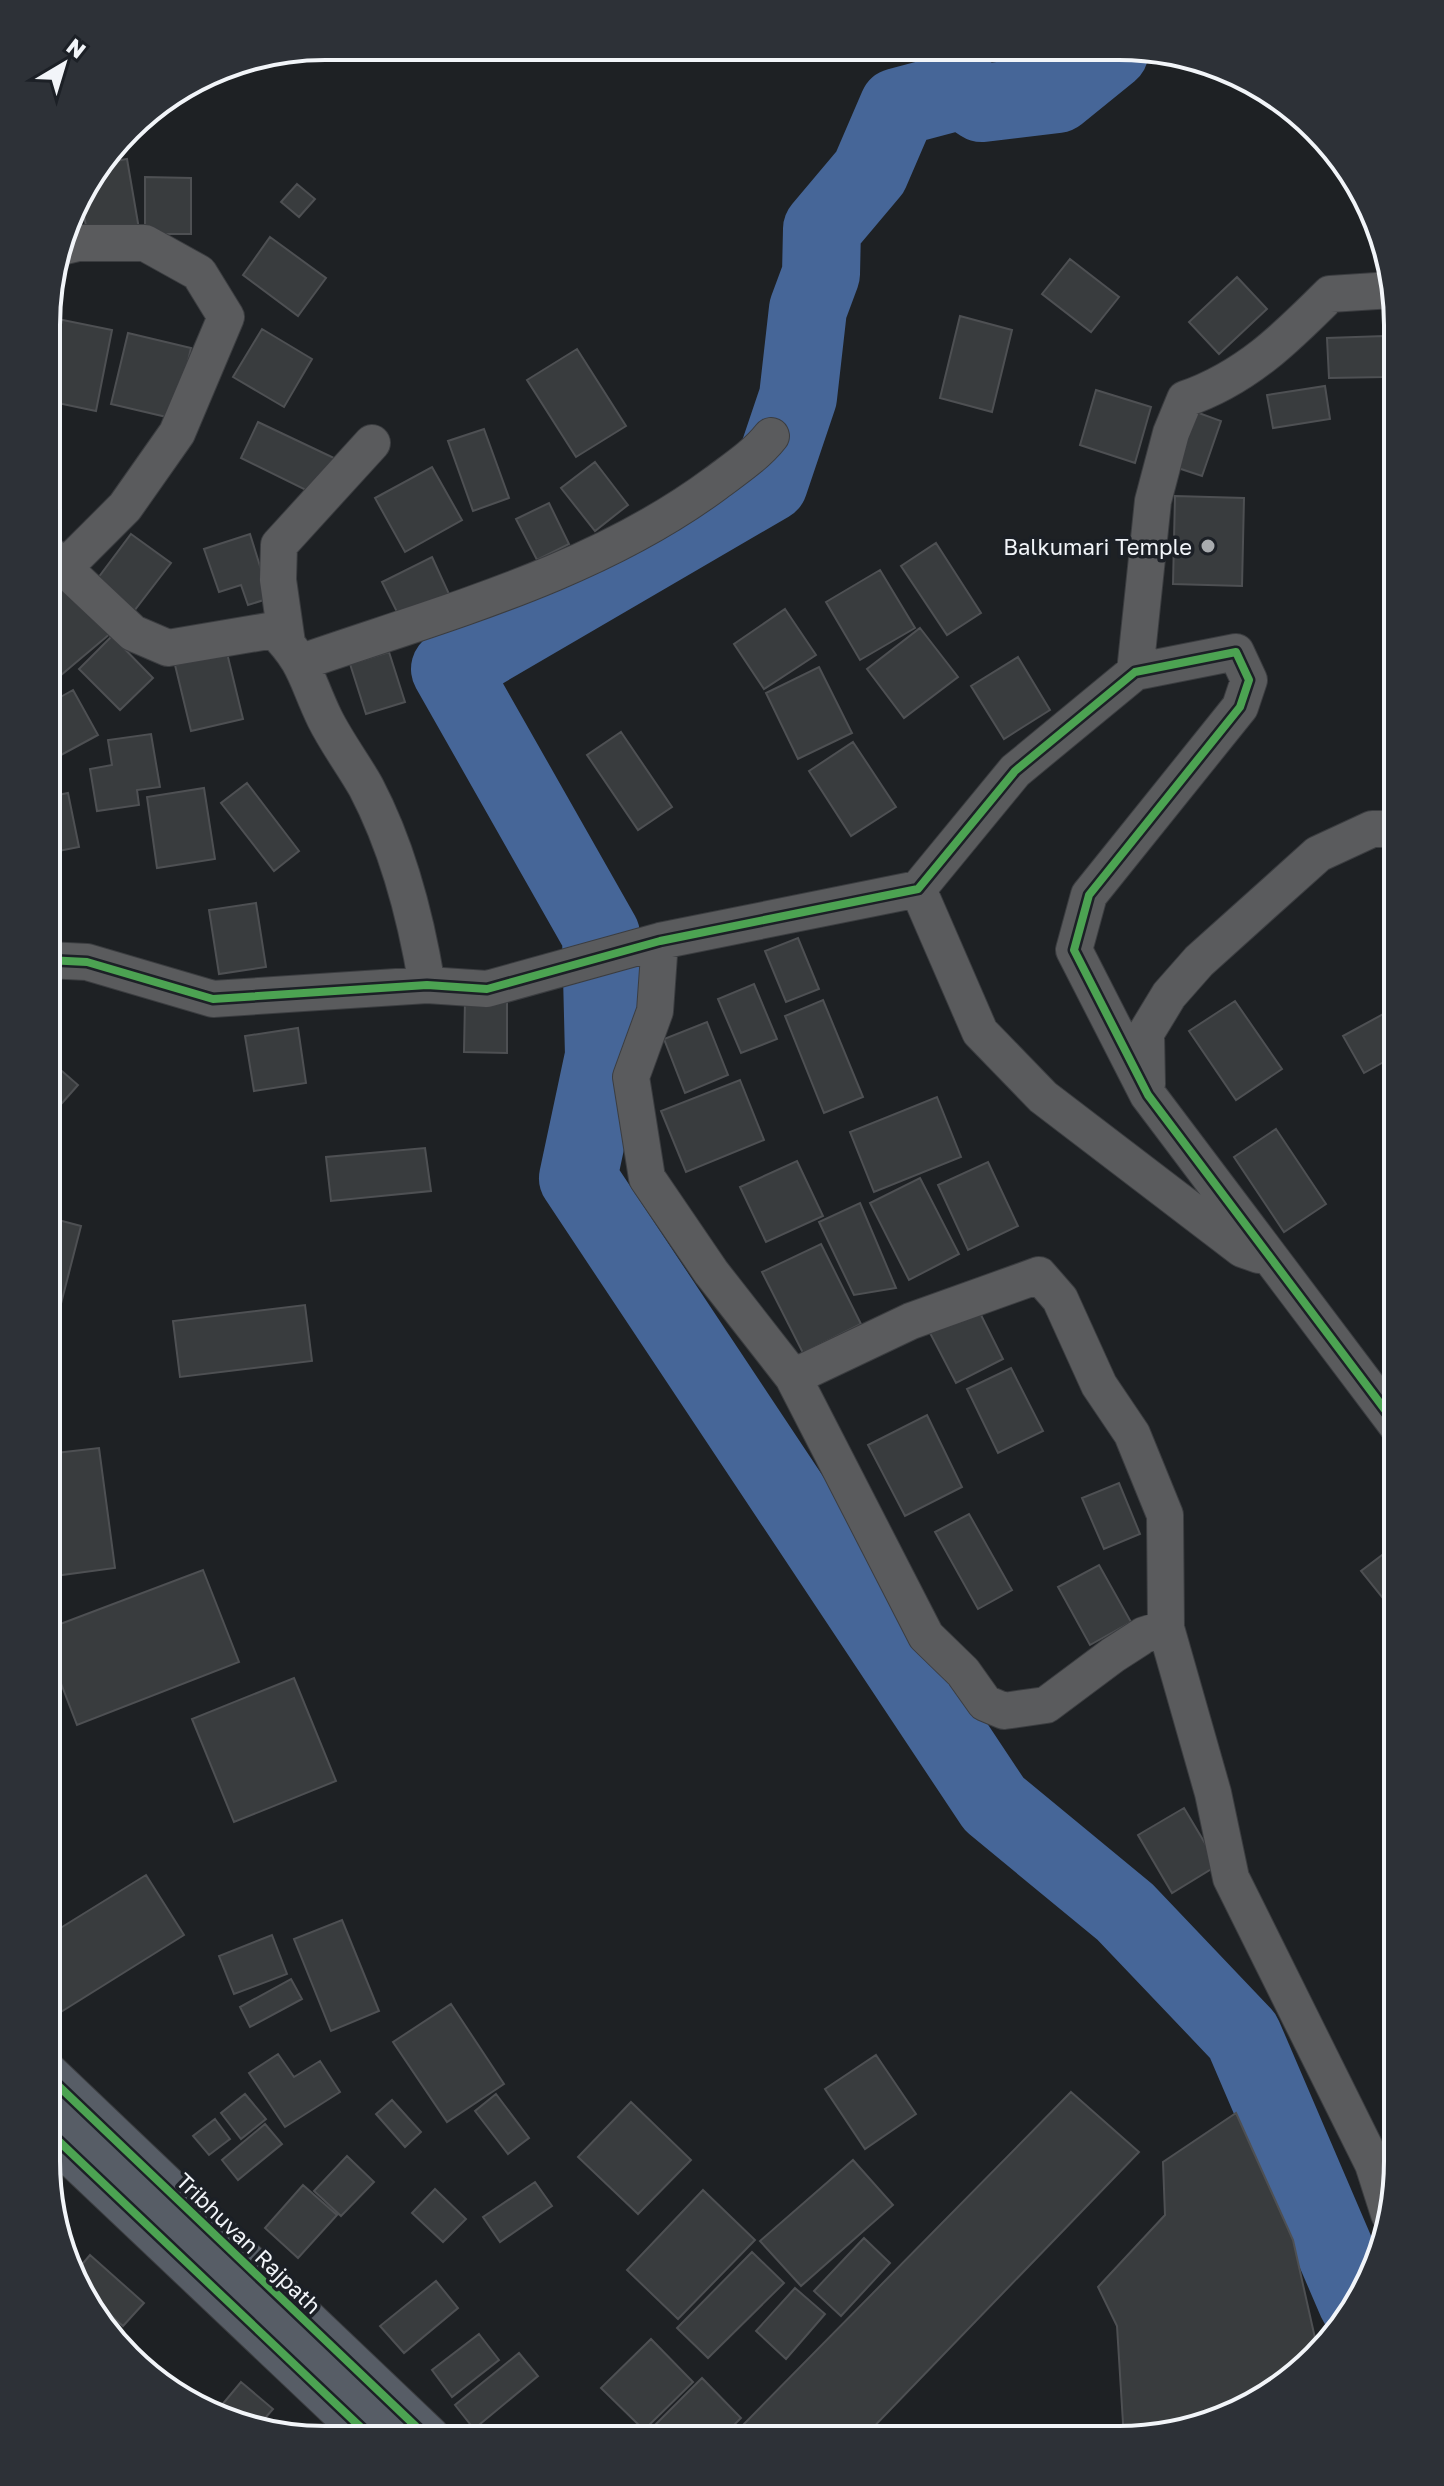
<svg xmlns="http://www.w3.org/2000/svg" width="1444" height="2486" viewBox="0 0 1444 2486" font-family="'Golos Text',sans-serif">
  <rect width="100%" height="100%" fill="#1e2124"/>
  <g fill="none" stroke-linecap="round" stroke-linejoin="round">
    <!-- river -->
    <path stroke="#466698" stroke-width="78" d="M 1110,51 L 1057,94 L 982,103 L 962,90 L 898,107 L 870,172 L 822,229 L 821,274 L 808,309 L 798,397 L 769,483 L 450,669 L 601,935 L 604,1056 L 578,1178 L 994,1804 L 1125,1912 L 1243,2036 L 1357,2302"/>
  </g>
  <!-- building -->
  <path fill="#393c3e" stroke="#4e5053" stroke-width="2" d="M 127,159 L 139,229 L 88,237 L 80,194 L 104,163 Z
    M 145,177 L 191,178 L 191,234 L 145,234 Z
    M 297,184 L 315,199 L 299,217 L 281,202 Z
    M 270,237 L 326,278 L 298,316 L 243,275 Z
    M 1070,259 L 1119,297 L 1091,332 L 1042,294 Z
    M 1237,277 L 1267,309 L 1219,354 L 1189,322 Z
    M 960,316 L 1012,330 L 992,412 L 940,398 Z
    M 48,317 L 112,330 L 96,411 L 48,401 Z
    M 262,329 L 312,359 L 284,407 L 233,377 Z
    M 128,333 L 191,348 L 175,419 L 111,404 Z
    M 1384,336 L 1385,377 L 1329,378 L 1327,338 Z
    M 577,349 L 626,426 L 576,457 L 527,380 Z
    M 1325,386 L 1330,419 L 1273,428 L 1267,395 Z
    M 1096,390 L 1151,407 L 1135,463 L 1080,445 Z
    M 1185,408 L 1221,421 L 1202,476 L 1166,464 Z
    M 258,422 L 334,458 L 316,495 L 241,458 Z
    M 484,429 L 509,498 L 473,511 L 448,441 Z
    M 595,462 L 628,505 L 595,531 L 561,488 Z
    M 432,467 L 462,520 L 405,552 L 375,498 Z
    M 1175,496 L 1244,498 L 1242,586 L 1173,584 Z
    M 549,503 L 569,544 L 537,560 L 516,519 Z
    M 131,534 L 171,563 L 134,611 L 95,582 Z
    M 250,534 L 270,598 L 248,605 L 241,585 L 219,592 L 204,549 Z
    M 936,543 L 981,613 L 947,635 L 901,566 Z
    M 432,557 L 449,594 L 400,618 L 382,582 Z
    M 880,570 L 915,628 L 860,660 L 826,602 Z
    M 65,580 L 111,633 L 48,686 L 48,595 Z
    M 785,609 L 816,655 L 764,689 L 734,644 Z
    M 920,628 L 958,677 L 904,718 L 867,669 Z
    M 112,636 L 153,678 L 120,710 L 79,669 Z
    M 389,652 L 405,702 L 366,714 L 350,664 Z
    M 227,653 L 243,719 L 191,731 L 175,665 Z
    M 1018,657 L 1050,710 L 1004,739 L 971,686 Z
    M 819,667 L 852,733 L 798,759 L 766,693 Z
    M 73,690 L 98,735 L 48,762 L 48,704 Z
    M 621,732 L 672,807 L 638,830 L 587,755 Z
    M 151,734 L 160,787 L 137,790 L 139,805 L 97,811 L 90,769 L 112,765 L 108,740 Z
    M 853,742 L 896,807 L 851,836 L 809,771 Z
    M 247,783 L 299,851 L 274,871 L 221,803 Z
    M 204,788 L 215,859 L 157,868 L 147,797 Z
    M 68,793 L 79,847 L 48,853 L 48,797 Z
    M 256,903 L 266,967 L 219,974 L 209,910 Z
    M 798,938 L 819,989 L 786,1002 L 765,951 Z
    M 754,984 L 777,1039 L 741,1053 L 718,999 Z
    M 465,1000 L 507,1001 L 507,1053 L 464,1052 Z
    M 823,1000 L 863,1097 L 824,1113 L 785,1016 Z
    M 1235,1001 L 1282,1069 L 1236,1100 L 1189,1031 Z
    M 1398,1006 L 1398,1054 L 1364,1073 L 1343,1036 Z
    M 707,1022 L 728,1075 L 685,1093 L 664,1039 Z
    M 298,1028 L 306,1083 L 254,1091 L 245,1036 Z
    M 47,1058 L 78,1085 L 47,1120 Z
    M 740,1080 L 764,1140 L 686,1172 L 661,1111 Z
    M 937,1097 L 961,1157 L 874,1192 L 850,1132 Z
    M 1276,1129 L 1326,1204 L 1284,1232 L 1234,1157 Z
    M 425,1148 L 431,1191 L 331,1201 L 326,1157 Z
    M 797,1161 L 823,1216 L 766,1242 L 740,1187 Z
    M 988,1162 L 1018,1226 L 968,1250 L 938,1185 Z
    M 920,1178 L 959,1254 L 909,1280 L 870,1203 Z
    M 860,1203 L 896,1288 L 854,1295 L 819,1222 Z
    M 47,1217 L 81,1226 L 47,1358 Z
    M 821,1244 L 861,1324 L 803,1353 L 762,1272 Z
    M 305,1305 L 312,1361 L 180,1377 L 173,1321 Z
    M 978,1309 L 1003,1359 L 956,1383 L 930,1333 Z
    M 1011,1368 L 1043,1431 L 998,1453 L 967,1389 Z
    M 927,1415 L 962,1487 L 905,1516 L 868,1445 Z
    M 99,1448 L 115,1568 L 47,1577 L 47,1454 Z
    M 1119,1483 L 1140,1534 L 1104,1549 L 1082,1498 Z
    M 969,1514 L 1012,1590 L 978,1609 L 935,1532 Z
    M 1398,1543 L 1398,1617 L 1361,1571 Z
    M 1099,1565 L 1131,1622 L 1090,1645 L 1058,1587 Z
    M 203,1570 L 239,1662 L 77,1725 L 47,1647 L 47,1629 Z
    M 294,1678 L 336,1781 L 234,1822 L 192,1719 Z
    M 1184,1808 L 1218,1865 L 1172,1893 L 1138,1835 Z
    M 146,1875 L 184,1935 L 48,2020 L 46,1937 Z
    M 342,1920 L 379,2011 L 331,2031 L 294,1939 Z
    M 272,1935 L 287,1974 L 234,1994 L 219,1956 Z
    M 291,1979 L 302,1999 L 250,2027 L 240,2007 Z
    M 451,2004 L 504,2084 L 447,2122 L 393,2042 Z
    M 278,2054 L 294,2077 L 320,2061 L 340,2092 L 285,2127 L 249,2073 Z
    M 876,2055 L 916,2114 L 865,2149 L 825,2089 Z
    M 1071,2092 L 1139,2152 L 862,2439 L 755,2439 L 742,2426 Z
    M 245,2094 L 266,2119 L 241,2139 L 221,2113 Z
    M 496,2094 L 529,2138 L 508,2154 L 475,2111 Z
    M 392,2100 L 421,2132 L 405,2147 L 376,2114 Z
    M 631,2102 L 691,2160 L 638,2214 L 578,2157 Z
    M 1236,2113 L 1293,2240 L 1317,2347 L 1313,2357 L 1274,2393 L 1209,2425 L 1124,2439 L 1117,2326 L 1098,2287 L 1165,2215 L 1163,2162 Z
    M 215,2119 L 230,2139 L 209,2155 L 193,2136 Z
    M 265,2124 L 282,2144 L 238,2180 L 222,2160 Z
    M 347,2156 L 374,2182 L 341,2216 L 314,2191 Z
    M 853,2160 L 893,2205 L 801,2286 L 760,2241 Z
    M 535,2182 L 552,2206 L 500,2242 L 483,2217 Z
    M 303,2185 L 337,2215 L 298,2258 L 265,2228 Z
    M 435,2189 L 466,2219 L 443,2242 L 412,2213 Z
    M 703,2190 L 755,2240 L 678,2319 L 627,2270 Z
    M 864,2238 L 890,2263 L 841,2316 L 814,2291 Z
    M 752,2252 L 784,2283 L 708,2358 L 677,2328 Z
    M 90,2255 L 144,2303 L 123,2326 L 79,2288 L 73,2275 Z
    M 436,2281 L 458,2308 L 404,2353 L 380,2326 Z
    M 795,2288 L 825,2314 L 786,2359 L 756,2331 Z
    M 479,2334 L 499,2360 L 452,2397 L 432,2370 Z
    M 651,2339 L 693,2382 L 644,2430 L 601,2388 Z
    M 519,2353 L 538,2376 L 474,2429 L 455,2405 Z
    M 702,2378 L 741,2418 L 720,2439 L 655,2439 L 648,2432 Z
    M 241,2382 L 273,2409 L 259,2425 L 221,2406 Z"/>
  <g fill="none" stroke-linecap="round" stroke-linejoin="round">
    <!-- minor casing -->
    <g stroke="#3b3d40" stroke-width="38">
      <path id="minor" d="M 61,247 L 78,243 L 145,243 L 199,273 L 226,317 L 177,433 L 125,507 L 64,568
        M 48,553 L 133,633 L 168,648 L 274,630 C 307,663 306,680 325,719 C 337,743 353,764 366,787 C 398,848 416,918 427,985
        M 287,643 L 278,580 L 279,545 L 372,443
        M 302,662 C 443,613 595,573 716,483 C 736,468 756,455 771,436
        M 1135,672 L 1153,501 L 1171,433 L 1185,399 C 1246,378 1286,338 1330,294 L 1392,290
        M 918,889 L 980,1032 L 1043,1097 L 1242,1249 L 1259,1255
        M 660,941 L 655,1011 L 631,1077 L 647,1178 L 711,1272 L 793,1377 L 926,1636 L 963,1672 L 985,1703 L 1004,1711 L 1046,1705 L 1113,1655 L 1144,1635 L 1166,1628
        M 47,960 L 87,962 L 213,999 L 427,985 L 487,989 L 660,941 L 918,889 L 1015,771 L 1135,672 L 1236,652 L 1249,680 L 1240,707 L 1089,895 L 1074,950 L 1148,1095 L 1398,1427
        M 1147,1084 L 1146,1033 L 1169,995 L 1199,961 L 1318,854 L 1372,829 L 1398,829
        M 793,1377 L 911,1321 L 1039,1275 L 1060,1299 L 1099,1385 L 1132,1434 L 1165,1515 L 1166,1628 L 1213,1793 L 1231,1878 L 1373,2164 L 1389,2214"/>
    </g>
    <!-- trunk casing -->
    <g stroke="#3b3d40" stroke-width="46">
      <path id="trunk" d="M 46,2074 L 428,2438
        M 46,2129 L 372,2438"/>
    </g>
    <!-- minor -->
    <use href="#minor" stroke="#5a5b5d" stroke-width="36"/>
    <!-- trunk -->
    <use href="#trunk" stroke="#575d66" stroke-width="44"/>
    <!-- cycleway casing -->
    <g stroke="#1c2026" stroke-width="13">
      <path id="cycleway" d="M 47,960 L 87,962 L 213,999 L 427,985 L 487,989 L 660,941 L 918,889 L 1015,771 L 1135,672 L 1236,652 L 1249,680 L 1240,707 L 1089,895 L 1074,950 L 1148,1095 L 1398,1427
        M 46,2074 L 428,2438
        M 46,2129 L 372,2438"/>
    </g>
    <!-- cycleway -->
    <use href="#cycleway" stroke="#4ca352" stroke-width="8"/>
  </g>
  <!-- markers -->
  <circle fill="#a8abae" stroke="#1c2026" stroke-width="3" cx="1208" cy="546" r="8"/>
  <g text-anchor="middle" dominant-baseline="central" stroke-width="7" stroke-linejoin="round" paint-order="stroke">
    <!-- poi labels -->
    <g font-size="22" fill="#f2f5f9" stroke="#1c2026" text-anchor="end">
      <text x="1192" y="546">Balkumari Temple</text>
    </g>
    <!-- street labels -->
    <g font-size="22" fill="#f2f5f9" stroke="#1c2026">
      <text transform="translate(249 2243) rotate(44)">Tribhuvan Rajpath</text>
    </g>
  </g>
  <!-- crop -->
  <path d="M0 0H1444V2486H0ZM325 60H1119A265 265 0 0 1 1384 325V2161A265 265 0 0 1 1119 2426H325A265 265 0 0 1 60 2161V325A265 265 0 0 1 325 60Z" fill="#2d3137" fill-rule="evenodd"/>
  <path fill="none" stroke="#f2f5f9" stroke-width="4" d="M325 60H1119A265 265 0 0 1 1384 325V2161A265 265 0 0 1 1119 2426H325A265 265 0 0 1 60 2161V325A265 265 0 0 1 325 60Z"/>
  <!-- north arrow -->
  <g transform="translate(64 64) rotate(38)" stroke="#1c2026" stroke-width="6" paint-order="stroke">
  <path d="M0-6L14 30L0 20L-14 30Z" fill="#f2f5f9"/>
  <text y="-12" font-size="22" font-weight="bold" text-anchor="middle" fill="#f2f5f9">N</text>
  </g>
</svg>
